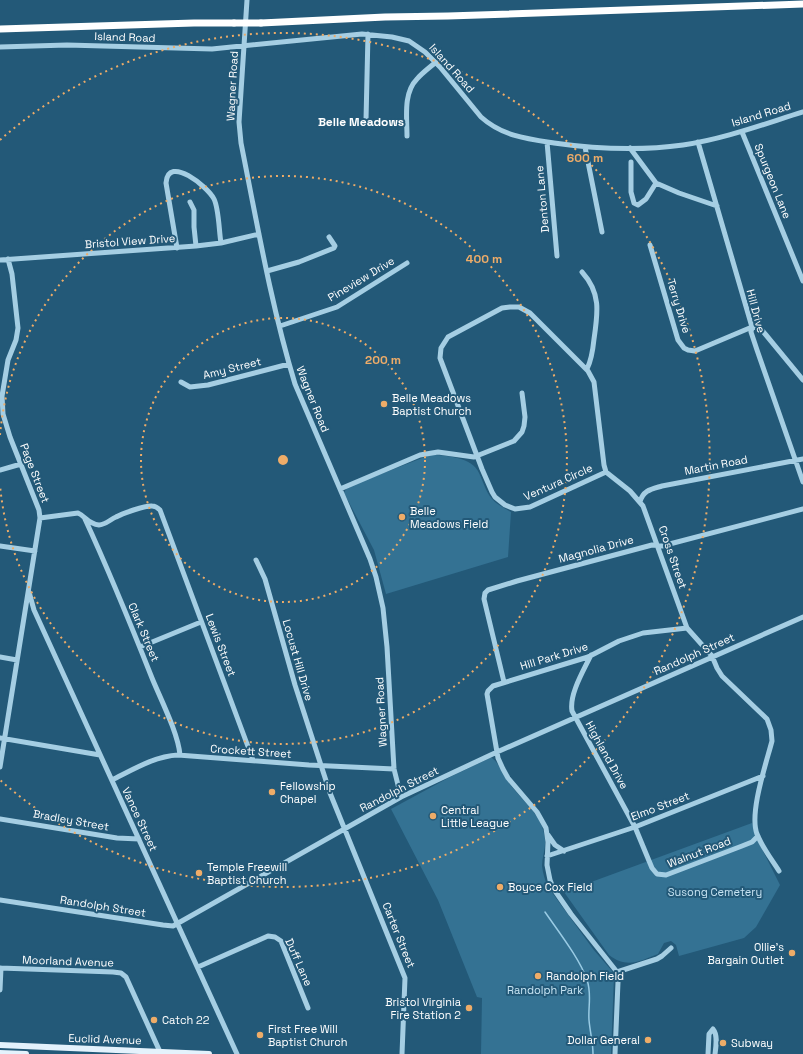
<svg xmlns="http://www.w3.org/2000/svg" width="803" height="1054" viewBox="0 0 803 1054" font-family="'Space Grotesk',sans-serif">
  <rect width="100%" height="100%" fill="#235978"/>
  <!-- green -->
  <path fill="#347293" d="M 430,455 C 444,455 473,457 479,473 C 484,483 486,494 495,502 C 500,506 506,509 511,512 L 508,557 L 386,594 L 374,550 L 344,493 L 346,489 L 355,484 Z
    M 490,758 L 492,758 C 500,764 503,775 509,783 C 522,801 543,815 545,839 C 546,848 542,857 542,866 C 543,874 545,880 548,887 L 593,949 L 612,971 L 614,976 L 611,1054 L 481,1054 L 482,998 L 477,997 L 438,900 L 391,809 L 450,777 Z
    M 752,823 L 759,843 L 780,885 L 756,927 L 744,938 L 679,956 L 676,945 L 671,941 L 664,943 L 658,954 C 640,961 627,969 609,955 L 564,892 Z"/>
  <g fill="none" stroke-linecap="round" stroke-linejoin="round">
    <!-- stream -->
    <path stroke="#99cbe4" stroke-width="1.5" d="M 545,912 C 558,931 580,959 587,980 C 592,994 588,1006 589,1020 C 590,1032 593,1042 593,1054"/>
    <!-- minor -->
    <path stroke="#a5cee3" stroke-width="5" d="M 247,0 L 239,122 L 241,143 C 257,223 271,305 295,384 L 370,559 L 376,577 L 383,608 L 387,647 L 394,769 L 401,797
      M 0,47 L 67,45 L 212,49 L 362,34 L 392,37 L 409,41 L 425,52 L 440,67 L 481,117 C 502,136 527,139 554,143 C 596,149 640,151 683,145 C 724,139 764,124 803,112
      M 366,120 L 368,34
      M 742,132 L 803,281
      M 407,136 C 407,118 403,93 417,79 C 422,73 429,68 436,62
      M 547,142 L 557,256
      M 698,142 L 752,327 L 751,332 L 757,350 L 803,482
      M 585,147 L 602,232
      M 630,148 L 656,183 L 679,193 L 717,206
      M 631,162 L 631,192 L 634,203 L 638,205 L 646,199 L 656,183
      M 190,202 L 194,210 L 194,227 L 196,246
      M 650,245 L 678,340 L 684,348 L 688,350 L 695,351 L 752,327 L 760,328 L 766,335 L 803,380
      M 177,248 L 166,183 C 168,154 208,187 214,199 C 219,209 219,232 221,243
      M 0,260 L 196,246 L 221,243 L 259,234
      M 267,271 L 299,262 L 334,248 L 335,246 L 329,237
      M 582,272 C 601,293 598,312 594,339 C 593,349 592,359 587,369
      M 510,307 L 519,307 L 530,313 L 588,371 L 594,382 L 604,465 L 606,472 L 530,507 L 515,509 L 505,505 L 495,497 L 492,492 L 482,469 L 440,358 L 441,348 L 448,337 L 502,308 Z
      M 280,326 L 337,307 L 407,263
      M 181,382 L 190,387 L 208,385 L 289,364
      M 0,470 L 21,464
      M 606,472 L 630,491 L 643,506 L 687,628 L 712,656 L 717,668 L 722,676 L 767,719 L 771,730 L 772,741 C 766,764 749,813 757,834 C 762,847 772,860 779,871
      M 340,489 L 420,455 L 438,452 L 474,457 L 514,441 L 522,432 L 524,426 L 525,417 L 522,393
      M 640,502 C 643,490 652,489 662,486 L 803,459
      M 40,518 L 78,513 C 85,516 88,524 99,525 C 105,525 111,519 116,517 C 121,514 146,505 152,506 C 156,506 158,508 160,510 L 253,760
      M 85,519 C 109,571 131,625 152,678 C 161,700 178,733 180,755
      M 0,546 L 35,551
      M 256,560 L 265,579 L 295,685 L 330,793 L 405,978 L 402,1054
      M 29,592 L 34,610 C 101,758 169,906 237,1054
      M 140,647 L 201,622
      M 591,655 C 584,670 569,694 572,711 L 635,827 L 652,868 L 657,874 L 666,875 L 742,846 L 752,842 L 758,836
      M 0,657 L 17,660
      M 504,682 L 484,599 L 485,593 L 488,590 L 517,581 L 652,545 L 662,546 L 803,509
      M 0,738 L 100,755
      M 0,767 L 40,518 L 39,510 L 10,437 L 3,414 L 2,396 L 8,360 L 16,340 L 18,328 L 12,274 L 8,259
      M 112,780 C 132,770 155,756 178,755 L 309,765 L 394,769
      M 0,819 L 117,838 L 139,839
      M 548,835 L 555,845 L 564,851
      M 547,856 L 635,827 L 763,776
      M 0,900 L 163,925 L 173,926 L 401,797 L 497,752 L 803,617
      M 198,967 L 268,936 L 275,937 L 281,941 L 308,1008
      M 0,968 L 113,972 L 121,973 L 126,977 L 161,1054
      M 617,972 L 657,959 L 662,956 L 671,948
      M 0,990 L 1,968
      M 615,1054 L 618,982 L 617,972 L 571,914 L 553,888 L 550,880 L 547,865 L 548,842 L 546,828 L 537,812 L 508,778 L 503,769 L 498,758 L 487,694 L 488,691 L 493,686 L 588,657 L 619,641 L 643,633 L 687,628
      M 708,1054 L 709,1034 L 713,1029 C 718,1035 716,1046 715,1054"/>
    <!-- major -->
    <path stroke="#e4f2fc" stroke-width="6" d="M 0,1045 L 209,1054
      M 0,1053 L 26,1054"/>
    <!-- highway -->
    <path stroke="#fff" stroke-width="7" d="M 261,23 L 385,17 L 448,16 L 803,4
      M 0,29 L 194,23 L 234,23"/>
    <!-- highway-bridge -->
    <path stroke="#fff" stroke-width="7" d="M 234,23 L 261,23"/>
  </g>
  <!-- distance rings -->
  <g fill="none" stroke="#eeac68" stroke-width="2" stroke-dasharray="2 4">
    <circle cx="283" cy="460" r="142"/>
    <path d="M0 435A284 284 0 1 1 0 485"/>
    <path d="M0 140A427 427 0 1 1 0 780"/>
  </g>
  <!-- markers -->
  <g fill="#eeac68" stroke="#235978" stroke-width="1.5">
    <circle cx="384" cy="404" r="4"/>
    <circle cx="402" cy="517" r="4"/>
    <circle cx="272" cy="792" r="4"/>
    <circle cx="433" cy="816" r="4"/>
    <circle cx="199" cy="873" r="4"/>
    <circle cx="500" cy="887" r="4"/>
    <circle cx="792" cy="953" r="4"/>
    <circle cx="538" cy="976" r="4"/>
    <circle cx="469" cy="1008" r="4"/>
    <circle cx="154" cy="1020" r="4"/>
    <circle cx="260" cy="1035" r="4"/>
    <circle cx="648" cy="1040" r="4"/>
    <circle cx="723" cy="1043" r="4"/>
  </g>
  <g text-anchor="middle" dominant-baseline="central" stroke-width="4" stroke-linejoin="round" paint-order="stroke">
    <!-- street labels -->
    <g font-size="11" fill="#fff" stroke="#235978">
      <text transform="translate(125 37) rotate(2)">Island Road</text>
      <text transform="translate(452 68) rotate(48)">Island Road</text>
      <text transform="translate(232 86) rotate(-87)">Wagner Road</text>
      <text transform="translate(761 114) rotate(-17)">Island Road</text>
      <text transform="translate(773 181) rotate(68)">Spurgeon Lane</text>
      <text transform="translate(542 199) rotate(-95)">Denton Lane</text>
      <text transform="translate(130 241) rotate(-4)">Bristol View Drive</text>
      <text transform="translate(361 279) rotate(-31)">Pineview Drive</text>
      <text transform="translate(679 306) rotate(73)">Terry Drive</text>
      <text transform="translate(756 311) rotate(75)">Hill Drive</text>
      <text transform="translate(232 368) rotate(-14)">Amy Street</text>
      <text transform="translate(313 399) rotate(68)">Wagner Road</text>
      <text transform="translate(716 465) rotate(-11)">Martin Road</text>
      <text transform="translate(35 473) rotate(69)">Page Street</text>
      <text transform="translate(558 482) rotate(-24)">Ventura Circle</text>
      <text transform="translate(596 549) rotate(-15)">Magnolia Drive</text>
      <text transform="translate(673 557) rotate(71)">Cross Street</text>
      <text transform="translate(144 632) rotate(67)">Clark Street</text>
      <text transform="translate(221 645) rotate(69)">Lewis Street</text>
      <text transform="translate(694 654) rotate(-24)">Randolph Street</text>
      <text transform="translate(554 656) rotate(-17)">Hill Park Drive</text>
      <text transform="translate(298 660) rotate(74)">Locust Hill Drive</text>
      <text transform="translate(381 712) rotate(-93)">Wagner Road</text>
      <text transform="translate(251 751) rotate(4)">Crockett Street</text>
      <text transform="translate(607 755) rotate(61)">Highland Drive</text>
      <text transform="translate(399 789) rotate(-27)">Randolph Street</text>
      <text transform="translate(660 806) rotate(-21)">Elmo Street</text>
      <text transform="translate(140 819) rotate(65)">Vance Street</text>
      <text transform="translate(71 820) rotate(10)">Bradley Street</text>
      <text transform="translate(699 852) rotate(-21)">Walnut Road</text>
      <text transform="translate(103 906) rotate(9)">Randolph Street</text>
      <text transform="translate(399 935) rotate(68)">Carter Street</text>
      <text transform="translate(68 961) rotate(2)">Moorland Avenue</text>
      <text transform="translate(299 962) rotate(66)">Duff Lane</text>
      <text transform="translate(105 1039) rotate(2)">Euclid Avenue</text>
    </g>
    <!-- poi labels -->
    <g font-size="11" fill="#fff" stroke="#235978" text-anchor="start">
      <text x="392" y="398">Belle Meadows<tspan x="392" dy="13">Baptist Church</tspan></text>
      <text x="410" y="511">Belle<tspan x="410" dy="13">Meadows Field</tspan></text>
      <text x="280" y="786">Fellowship<tspan x="280" dy="13">Chapel</tspan></text>
      <text x="441" y="810">Central<tspan x="441" dy="13">Little League</tspan></text>
      <text x="207" y="867">Temple Freewill<tspan x="207" dy="13">Baptist Church</tspan></text>
      <text x="508" y="887">Boyce Cox Field</text>
      <text x="784" y="947" text-anchor="end">Ollie's<tspan x="784" dy="13">Bargain Outlet</tspan></text>
      <text x="546" y="976">Randolph Field</text>
      <text x="461" y="1002" text-anchor="end">Bristol Virginia<tspan x="461" dy="13">Fire Station 2</tspan></text>
      <text x="162" y="1020">Catch 22</text>
      <text x="268" y="1029">First Free Will<tspan x="268" dy="13">Baptist Church</tspan></text>
      <text x="640" y="1040" text-anchor="end">Dollar General</text>
      <text x="731" y="1043">Subway</text>
    </g>
    <!-- park labels -->
    <g font-size="11" fill="#c7e4f3" stroke="#235978">
      <text x="715" y="892">Susong Cemetery</text>
      <text x="545" y="990">Randolph Park</text>
    </g>
    <!-- neighbourhood labels -->
    <g font-size="12" font-weight="bold" fill="#fff" stroke="#235978">
      <text x="361" y="122">Belle Meadows</text>
    </g>
  </g>
  <circle cx="283" cy="460" r="6" fill="#eeac68" stroke="#235978" stroke-width="2"/>
  <g font-size="12" text-anchor="middle" font-weight="bold" fill="#eeac68" stroke="#235978" stroke-width="4" stroke-linejoin="round" paint-order="stroke">
    <text x="585" y="162">600 m</text>
    <text x="484" y="263">400 m</text>
    <text x="383" y="364">200 m</text>
  </g>
</svg>
